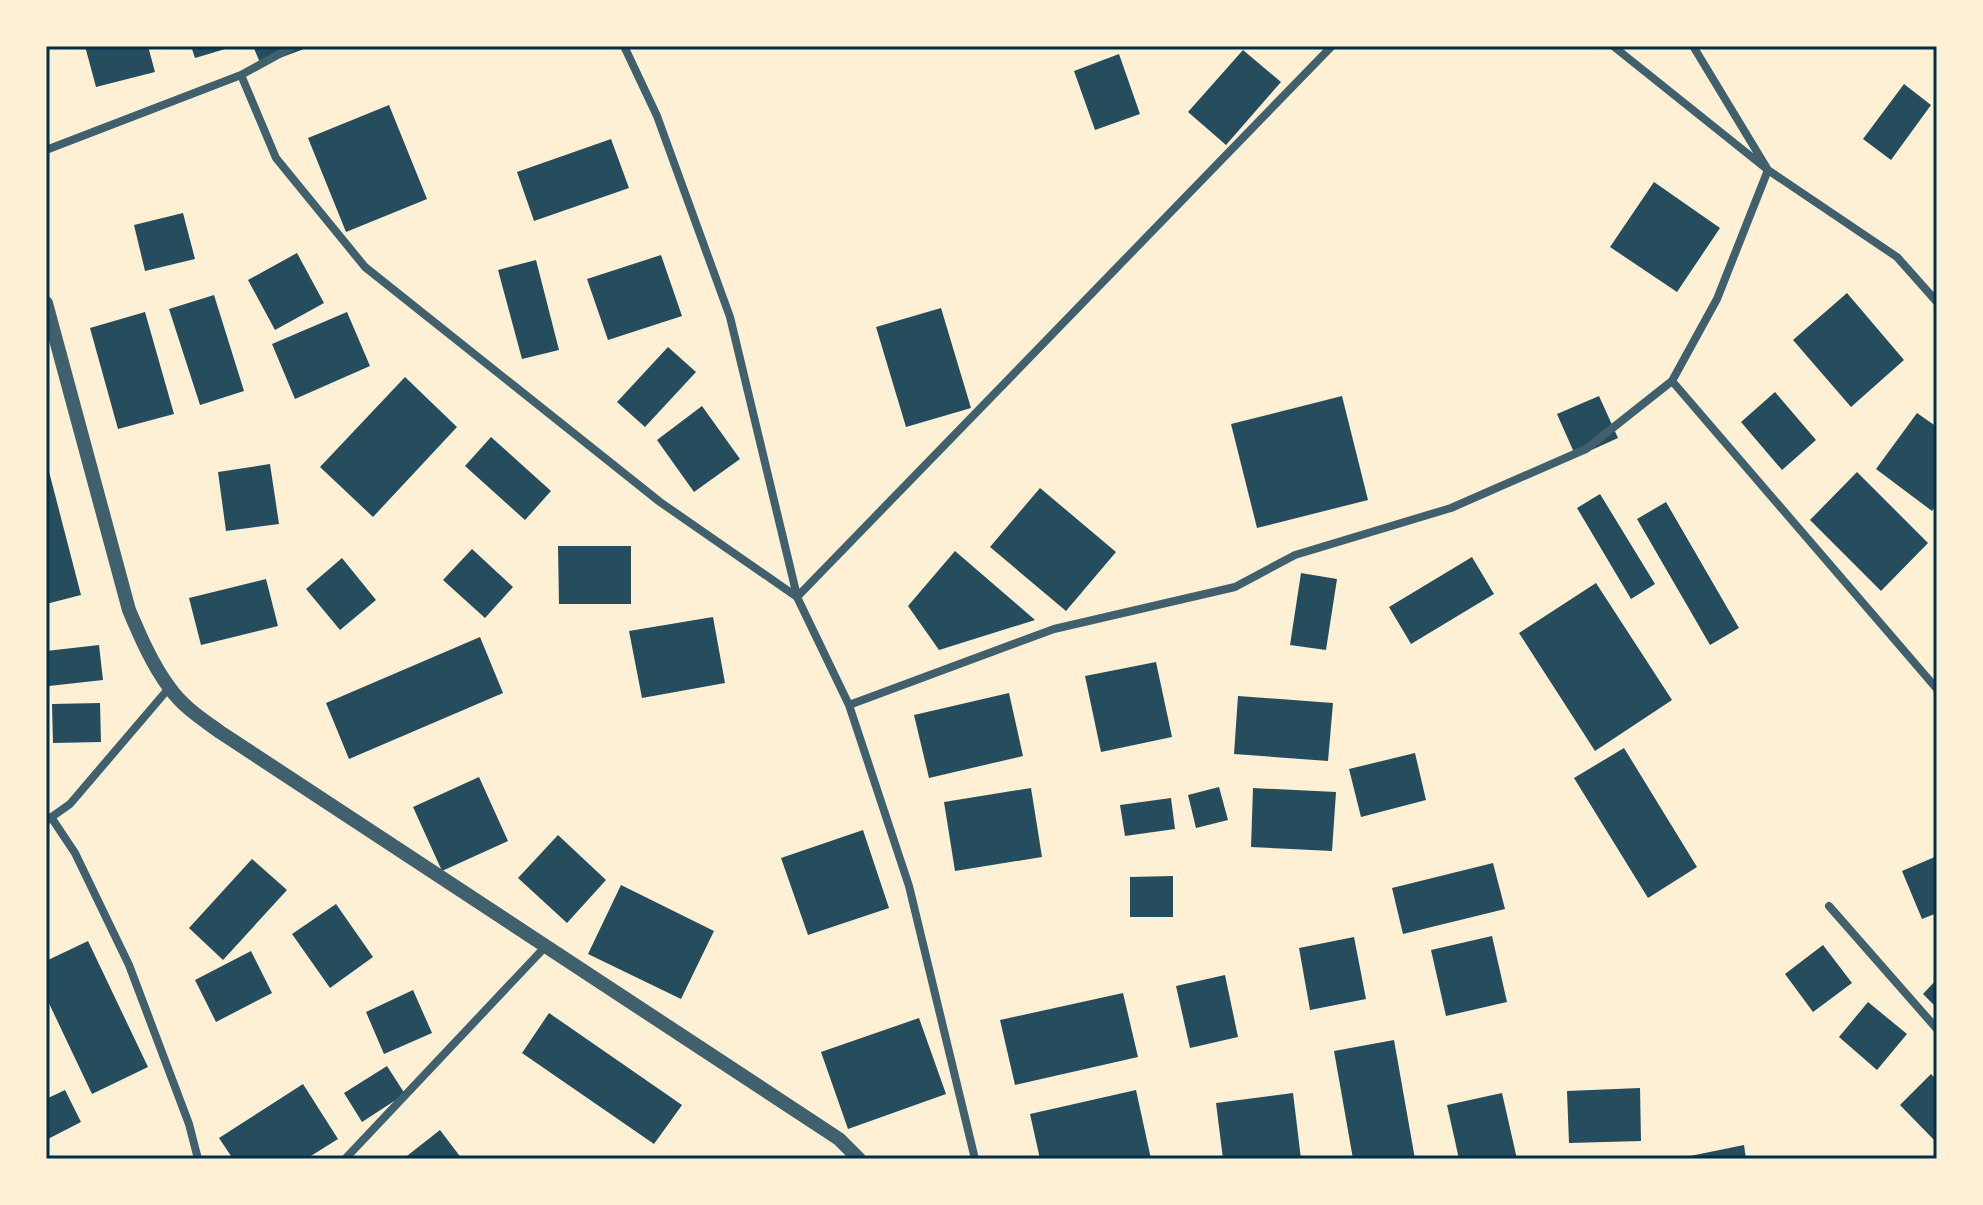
<svg xmlns="http://www.w3.org/2000/svg" width="1983" height="1205" viewBox="0 0 1983 1205" font-family="Rubik,sans-serif">
  <rect width="100%" height="100%" fill="#fdf0d5"/>
  <!-- building -->
  <path fill="#264d5e" d="M 85,46 L 148,46 L 155,72 L 96,87 Z
    M 191,46 L 232,46 L 232,47 L 195,58 Z
    M 253,46 L 312,46 L 261,65 Z
    M 1243,50 L 1281,82 L 1226,145 L 1188,112 Z
    M 1119,54 L 1140,114 L 1095,130 L 1074,71 Z
    M 1904,84 L 1931,105 L 1891,160 L 1863,139 Z
    M 389,105 L 427,199 L 346,232 L 308,138 Z
    M 611,139 L 629,188 L 534,221 L 517,172 Z
    M 1654,182 L 1720,228 L 1677,292 L 1610,247 Z
    M 183,213 L 195,259 L 145,271 L 134,225 Z
    M 297,253 L 324,303 L 275,330 L 248,280 Z
    M 661,255 L 682,316 L 608,340 L 587,279 Z
    M 536,260 L 559,350 L 522,359 L 498,270 Z
    M 1847,293 L 1904,360 L 1851,407 L 1793,340 Z
    M 214,295 L 244,391 L 200,405 L 169,309 Z
    M 941,308 L 971,408 L 906,427 L 876,327 Z
    M 145,312 L 174,414 L 118,429 L 90,328 Z
    M 347,312 L 370,366 L 295,399 L 272,344 Z
    M 668,347 L 696,372 L 645,427 L 617,402 Z
    M 405,377 L 457,427 L 373,517 L 320,467 Z
    M 1775,392 L 1816,440 L 1782,470 L 1741,422 Z
    M 1342,396 L 1368,500 L 1257,528 L 1231,424 Z
    M 1599,396 L 1618,438 L 1576,457 L 1557,414 Z
    M 702,406 L 740,459 L 694,492 L 657,440 Z
    M 1917,413 L 1937,427 L 1937,504 L 1932,511 L 1876,469 Z
    M 491,437 L 551,491 L 525,520 L 465,466 Z
    M 46,460 L 81,595 L 46,604 Z
    M 270,464 L 279,524 L 226,531 L 218,472 Z
    M 1857,472 L 1928,543 L 1881,591 L 1810,520 Z
    M 1040,488 L 1116,552 L 1066,611 L 990,547 Z
    M 1600,494 L 1655,584 L 1631,599 L 1577,508 Z
    M 1666,502 L 1739,628 L 1710,645 L 1637,519 Z
    M 558,546 L 631,546 L 631,604 L 559,604 Z
    M 472,549 L 513,587 L 485,618 L 443,580 Z
    M 955,551 L 1035,620 L 939,650 L 908,606 Z
    M 1472,557 L 1494,594 L 1411,644 L 1389,607 Z
    M 342,558 L 376,600 L 340,630 L 306,589 Z
    M 1301,573 L 1337,579 L 1326,650 L 1290,645 Z
    M 266,579 L 278,626 L 201,645 L 189,598 Z
    M 1596,583 L 1672,700 L 1595,751 L 1519,633 Z
    M 713,617 L 725,683 L 642,698 L 629,631 Z
    M 480,637 L 503,693 L 349,759 L 326,703 Z
    M 99,645 L 103,680 L 49,686 L 46,651 Z
    M 1156,662 L 1172,737 L 1101,752 L 1085,676 Z
    M 1009,693 L 1023,756 L 929,778 L 914,715 Z
    M 1238,696 L 1333,703 L 1328,761 L 1234,754 Z
    M 100,703 L 101,742 L 53,743 L 52,704 Z
    M 1624,748 L 1697,867 L 1648,898 L 1574,778 Z
    M 1415,753 L 1426,800 L 1361,817 L 1349,769 Z
    M 479,777 L 508,841 L 442,871 L 413,807 Z
    M 1219,787 L 1228,820 L 1196,828 L 1188,795 Z
    M 1031,788 L 1042,857 L 955,871 L 944,802 Z
    M 1253,788 L 1336,792 L 1332,851 L 1251,847 Z
    M 1171,798 L 1175,829 L 1125,836 L 1120,805 Z
    M 863,830 L 889,908 L 808,935 L 781,858 Z
    M 558,835 L 606,880 L 567,923 L 518,878 Z
    M 1937,856 L 1937,913 L 1922,919 L 1902,871 Z
    M 252,859 L 287,890 L 223,960 L 189,928 Z
    M 1493,863 L 1505,909 L 1403,934 L 1392,888 Z
    M 1173,876 L 1173,917 L 1130,917 L 1130,877 Z
    M 621,885 L 714,931 L 681,999 L 588,954 Z
    M 336,904 L 373,957 L 330,988 L 292,934 Z
    M 1492,936 L 1507,1002 L 1446,1016 L 1431,950 Z
    M 1354,937 L 1366,999 L 1310,1010 L 1299,948 Z
    M 88,941 L 148,1067 L 92,1094 L 46,997 L 46,961 Z
    M 1823,945 L 1852,983 L 1813,1012 L 1785,974 Z
    M 251,951 L 272,993 L 216,1022 L 195,980 Z
    M 1225,975 L 1238,1037 L 1190,1048 L 1176,986 Z
    M 1937,979 L 1937,1008 L 1923,994 Z
    M 413,990 L 432,1033 L 384,1054 L 366,1012 Z
    M 1123,993 L 1138,1057 L 1015,1085 L 1000,1020 Z
    M 1868,1002 L 1907,1034 L 1877,1070 L 1839,1037 Z
    M 549,1013 L 682,1105 L 654,1144 L 522,1053 Z
    M 919,1018 L 946,1094 L 848,1129 L 821,1052 Z
    M 1394,1040 L 1415,1159 L 1353,1159 L 1334,1051 Z
    M 387,1066 L 405,1094 L 362,1122 L 344,1093 Z
    M 1931,1074 L 1937,1080 L 1937,1143 L 1900,1105 Z
    M 303,1084 L 338,1139 L 306,1159 L 233,1159 L 219,1138 Z
    M 1640,1088 L 1641,1141 L 1569,1143 L 1567,1091 Z
    M 65,1090 L 81,1122 L 46,1140 L 46,1099 Z
    M 1136,1090 L 1151,1159 L 1040,1159 L 1030,1114 Z
    M 1293,1093 L 1301,1159 L 1223,1159 L 1216,1103 Z
    M 1502,1093 L 1517,1159 L 1459,1159 L 1447,1105 Z
    M 440,1130 L 462,1159 L 403,1159 Z
    M 1744,1145 L 1746,1159 L 1691,1159 L 1690,1156 Z"/>
  <g fill="none" stroke-linecap="round" stroke-linejoin="round">
    <!-- minor -->
    <path stroke="#3f606c" stroke-width="8" d="M 624,46 L 657,116 L 730,317 L 797,596
      M 1613,46 L 1768,170 L 1897,257 L 1937,302
      M 241,75 L 276,158 L 365,267 L 660,502 L 797,597 L 849,705 L 909,886 L 975,1159
      M 46,150 L 241,75 L 294,46
      M 1672,381 L 1937,689
      M 797,597 L 1332,46
      M 849,705 L 1054,629 L 1235,587 L 1295,555 L 1451,508 L 1586,449 L 1672,381 L 1717,299 L 1768,170 L 1693,46
      M 51,817 L 75,853 L 129,965 L 189,1124 L 198,1159
      M 46,821 L 70,804 L 169,688
      M 1829,906 L 1937,1029
      M 345,1159 L 546,946"/>
    <!-- tertiary -->
    <path stroke="#3f606c" stroke-width="14" d="M 46,303 L 129,610 C 140,636 152,664 169,687 C 182,706 202,719 220,732 L 839,1139 L 859,1159"/>
  </g>
  <!-- border -->
  <rect width="1983" height="1205" fill="none" stroke="#fdf0d5" stroke-width="96"/>
  <rect x="48" y="48" width="1887" height="1109" fill="none" stroke="#003049" stroke-width="3"/>
</svg>
